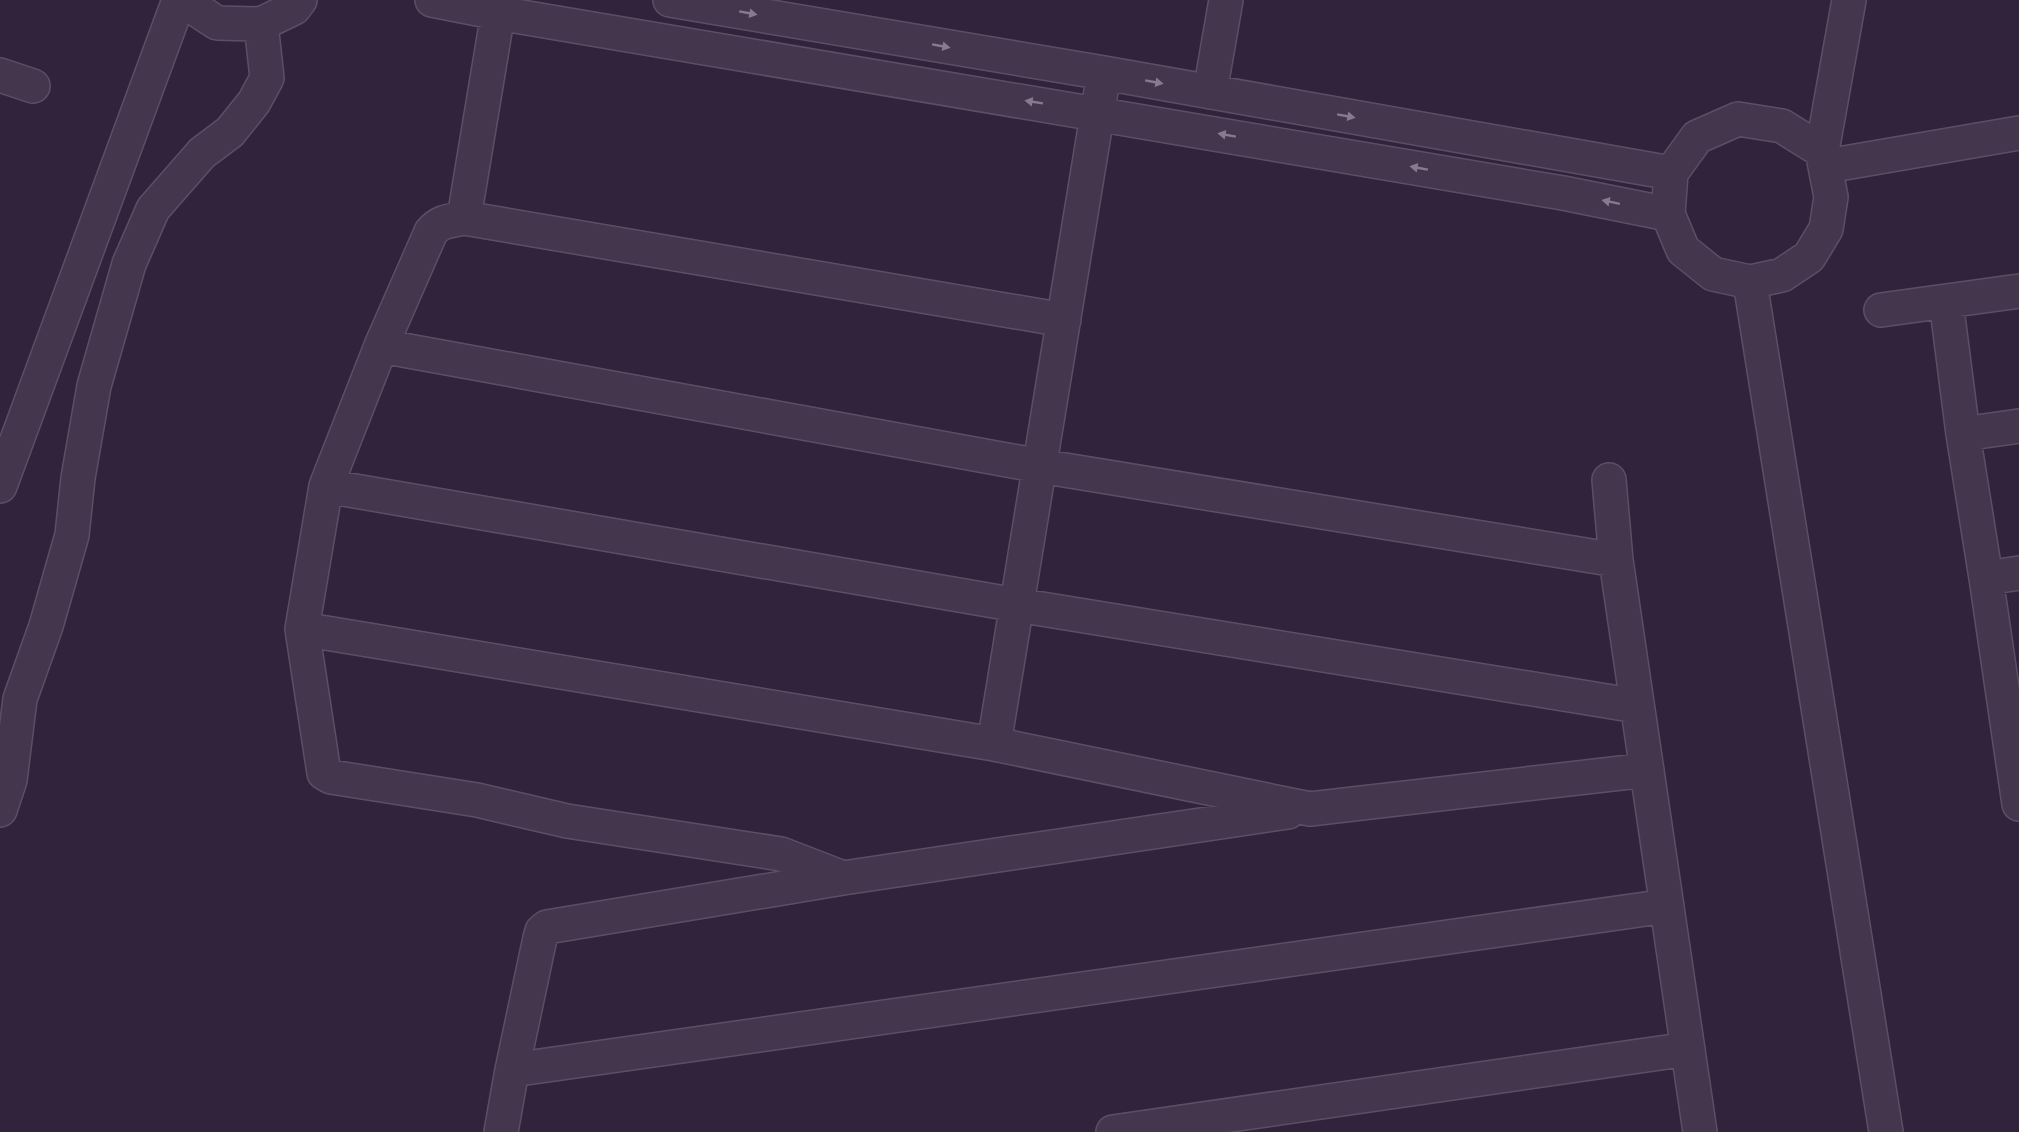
<svg xmlns="http://www.w3.org/2000/svg" width="2019" height="1132" viewBox="0 0 2019 1132" font-family="Arial,sans-serif">
  <rect width="100%" height="100%" fill="#32233d"/>
  <g fill="none" stroke-linecap="round" stroke-linejoin="round">
    <!-- minor casing -->
    <g stroke="#5c4f65" stroke-width="36">
      <path id="minor" d="M 182,0 L 217,23 L 261,24 L 294,8 L 300,0
        M 432,0 L 498,13 L 1563,193 L 1668,214
        M 670,0 L 1104,73 L 1671,173
        M 498,13 L 464,218 C 450,221 440,221 431,232 L 381,346 L 326,486 L 302,629 L 324,773 L 331,777 L 477,800 L 567,821 L 781,854 L 843,878 L 547,927 L 542,931 L 540,938 L 512,1070 L 501,1132
        M 1104,73 L 994,744 L 1310,809 L 1647,770
        M 0,75 L 33,86
        M 1210,92 L 1226,0
        M 1738,119 L 1782,126 L 1822,151 L 1831,197 L 1826,229 L 1809,257 L 1782,275 L 1750,282 L 1713,274 L 1683,250 L 1668,214 L 1671,173 L 1697,137 Z
        M 1822,151 L 1849,0
        M 1827,166 L 2019,133
        M 464,218 L 1064,320
        M 1750,282 L 1886,1132
        M 1946,301 L 1963,434 L 1986,578 L 2019,804
        M 1881,310 L 2019,291
        M 381,346 L 1040,466 L 1616,560
        M 1963,434 L 2019,426
        M 1609,480 L 1616,560 L 1700,1132
        M 0,486 L 179,0
        M 326,486 L 1017,605 L 1637,706
        M 1986,578 L 2019,573
        M 302,629 L 994,744
        M 0,810 L 10,780 L 20,699 L 46,626 L 72,535 L 78,478 L 94,386 L 129,264 L 153,209 L 202,153 L 230,132 L 254,102 L 267,78 L 261,24
        M 843,878 L 1288,812
        M 512,1070 L 1667,906
        M 1113,1132 L 1688,1049"/>
    </g>
    <!-- minor -->
    <use href="#minor" stroke="#44374d" stroke-width="33"/>
  </g>
  <!-- one-way arrows -->
  <defs><path id="oneway-solid" d="M-6-.8H1V-3.2L6.5 0L1 3.2V.8H-6Z" transform="scale(1.5)"/></defs>
  <g fill="#887b91">
    <use href="#oneway-solid" transform="translate(748 13) rotate(10)"/>
    <use href="#oneway-solid" transform="translate(941 46) rotate(10)"/>
    <use href="#oneway-solid" transform="translate(1154 82) rotate(10)"/>
    <use href="#oneway-solid" transform="translate(1034 102) rotate(-171)"/>
    <use href="#oneway-solid" transform="translate(1346 116) rotate(10)"/>
    <use href="#oneway-solid" transform="translate(1227 135) rotate(-170)"/>
    <use href="#oneway-solid" transform="translate(1419 168) rotate(-170)"/>
    <use href="#oneway-solid" transform="translate(1611 202) rotate(-168)"/>
  </g>
</svg>
